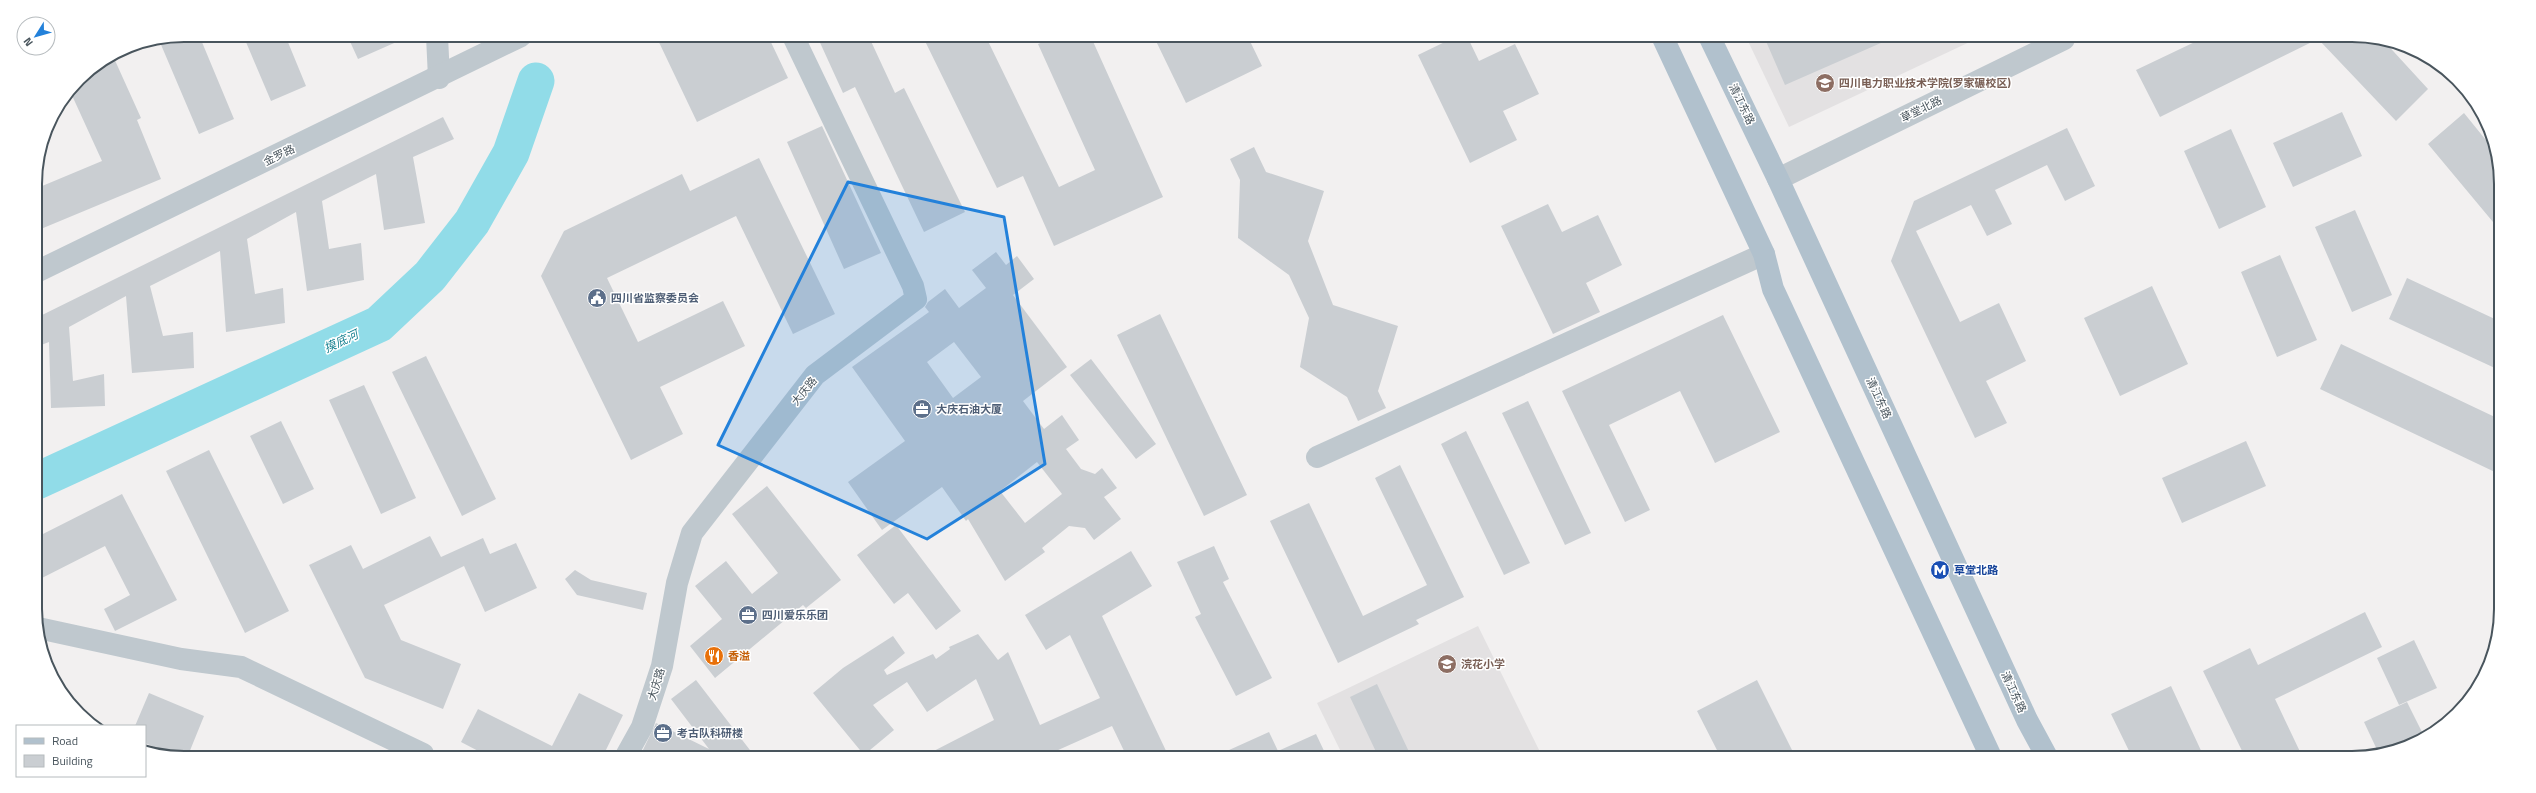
<svg xmlns="http://www.w3.org/2000/svg" width="2536" height="793" viewBox="0 0 2536 793" font-family="'Titillium Web','Noto Sans SC',sans-serif">
  <rect width="100%" height="100%" fill="#f2f0f0"/>
  <!-- education -->
  <path fill="#e3e1e2" d="M 1747,39 L 1976,39 L 1789,127 Z
    M 1478,626 L 1542,756 L 1343,756 L 1317,703 Z"/>
  <g fill="none" stroke-linecap="round" stroke-linejoin="round">
    <!-- river -->
    <path stroke="#91dce8" stroke-width="37" d="M 37,481 L 379,324 L 430,276 L 472,222 L 511,153 L 536,81"/>
  </g>
  <!-- building -->
  <path fill="#caced2" fill-rule="evenodd" d="M 184,35 L 199,35 L 234,119 L 199,134 L 159,40 Z
    M 243,35 L 285,35 L 306,86 L 271,101 Z
    M 347,35 L 362,35 L 410,36 L 358,59 Z
    M 656,36 L 768,36 L 788,78 L 697,122 Z
    M 817,36 L 869,37 L 895,93 L 904,88 L 965,212 L 924,232 L 855,87 L 843,93 Z
    M 923,37 L 986,37 L 1059,187 L 1095,170 L 1038,44 L 1055,37 L 1091,37 L 1163,197 L 1054,246 L 1023,176 L 997,188 Z
    M 1154,37 L 1248,37 L 1262,66 L 1186,103 Z
    M 1453,38 L 1468,38 L 1479,61 L 1515,44 L 1539,94 L 1503,111 L 1517,140 L 1470,163 L 1418,55 Z
    M 1765,39 L 1890,39 L 1785,85 Z
    M 2199,40 L 2316,40 L 2160,117 L 2136,70 Z
    M 2319,40 L 2383,40 L 2428,89 L 2396,121 Z
    M 113,56 L 141,118 L 137,120 L 161,179 L 36,231 L 35,189 L 102,161 L 70,91 L 79,78 Z
    M 2342,112 L 2362,156 L 2293,187 L 2273,143 Z
    M 2464,113 L 2498,155 L 2498,228 L 2428,144 Z
    M 443,117 L 454,139 L 413,157 L 425,223 L 384,230 L 376,174 L 322,201 L 329,249 L 361,243 L 364,280 L 307,291 L 296,212 L 247,239 L 255,294 L 283,288 L 285,323 L 226,332 L 220,251 L 150,286 L 163,336 L 193,332 L 194,368 L 132,373 L 126,296 L 69,327 L 73,381 L 104,374 L 105,406 L 51,408 L 49,342 L 36,347 L 36,318 Z
    M 822,126 L 881,253 L 844,269 L 787,142 Z
    M 2067,128 L 2095,186 L 2065,201 L 2047,165 L 1995,190 L 2012,224 L 1987,236 L 1971,205 L 1916,231 L 1960,322 L 1999,303 L 2026,361 L 1986,381 L 2007,423 L 1975,438 L 1891,261 L 1914,201 Z
    M 2231,129 L 2266,207 L 2219,229 L 2184,151 Z
    M 1254,147 L 1266,172 L 1324,191 L 1308,241 L 1333,305 L 1398,326 L 1378,391 L 1386,408 L 1358,421 L 1347,397 L 1300,367 L 1309,318 L 1289,275 L 1238,238 L 1240,180 L 1230,159 Z
    M 759,158 L 835,314 L 793,334 L 736,216 L 607,278 L 638,342 L 723,301 L 745,346 L 660,387 L 683,434 L 631,460 L 541,276 L 564,231 L 682,174 L 690,191 Z
    M 1548,204 L 1562,232 L 1598,215 L 1622,265 L 1586,283 L 1600,312 L 1553,334 L 1501,226 Z
    M 2355,210 L 2392,295 L 2352,312 L 2315,227 Z
    M 996,252 L 1006,265 L 1017,256 L 1034,279 L 1013,295 L 1067,367 L 1023,401 L 1044,429 L 1062,415 L 1079,440 L 1066,449 L 1081,469 L 1095,474 L 1102,468 L 1117,488 L 1104,497 L 1121,519 L 1094,540 L 1085,528 L 1069,526 L 1042,548 L 1045,552 L 1005,581 L 968,519 L 966,521 L 942,487 L 882,530 L 848,482 L 905,441 L 852,367 L 929,312 L 925,307 L 928,302 L 945,289 L 959,308 L 986,288 L 972,270 ZM 954,342 L 981,377 L 953,398 L 927,362 ZM 1037,462 L 1062,494 L 1025,523 L 1000,491 Z
    M 2280,255 L 2317,340 L 2277,357 L 2241,272 Z
    M 2407,278 L 2497,320 L 2497,369 L 2389,319 Z
    M 2152,286 L 2188,364 L 2120,396 L 2084,318 Z
    M 1160,314 L 1247,495 L 1204,516 L 1117,335 Z
    M 1723,315 L 1780,432 L 1715,463 L 1680,391 L 1609,425 L 1650,510 L 1625,522 L 1562,391 Z
    M 2341,344 L 2497,418 L 2497,473 L 2320,389 Z
    M 426,356 L 496,499 L 462,516 L 392,372 Z
    M 1091,359 L 1156,444 L 1136,459 L 1070,375 Z
    M 364,385 L 416,498 L 381,514 L 329,400 Z
    M 1528,401 L 1591,533 L 1565,545 L 1502,413 Z
    M 281,421 L 314,489 L 283,504 L 250,436 Z
    M 1466,431 L 1530,563 L 1504,575 L 1441,444 Z
    M 2246,441 L 2266,486 L 2182,523 L 2162,478 Z
    M 209,450 L 289,611 L 245,633 L 166,471 Z
    M 1400,465 L 1464,597 L 1416,620 L 1419,624 L 1338,663 L 1270,521 L 1309,503 L 1363,616 L 1427,585 L 1375,478 Z
    M 767,486 L 841,580 L 806,608 L 803,605 L 715,678 L 690,646 L 722,619 L 695,586 L 726,561 L 752,594 L 778,573 L 732,514 Z
    M 122,494 L 177,600 L 115,631 L 104,609 L 130,595 L 105,546 L 38,580 L 37,537 Z
    M 896,525 L 961,611 L 936,630 L 908,593 L 894,604 L 857,555 Z
    M 430,536 L 441,557 L 483,538 L 490,554 L 516,543 L 537,588 L 485,612 L 464,566 L 384,605 L 401,640 L 461,664 L 443,709 L 365,678 L 309,565 L 351,545 L 363,569 Z
    M 1214,546 L 1229,579 L 1223,582 L 1272,678 L 1236,696 L 1195,617 L 1201,614 L 1177,562 Z
    M 1131,551 L 1152,586 L 1102,616 L 1168,755 L 1126,755 L 1112,726 L 1047,755 L 926,755 L 994,720 L 976,679 L 927,712 L 907,682 L 873,705 L 894,730 L 864,755 L 813,693 L 843,668 L 893,636 L 905,653 L 884,670 L 887,675 L 933,654 L 936,659 L 950,649 L 949,647 L 978,634 L 998,660 L 1008,652 L 1040,725 L 1100,698 L 1070,635 L 1046,650 L 1025,615 Z
    M 575,570 L 591,580 L 647,593 L 643,610 L 577,595 L 565,579 Z
    M 2365,612 L 2382,647 L 2275,699 L 2303,758 L 2245,757 L 2203,671 L 2250,648 L 2258,665 Z
    M 2414,640 L 2437,688 L 2399,705 L 2377,658 Z
    M 696,680 L 753,754 L 641,754 L 656,723 L 709,749 L 671,699 Z
    M 1757,680 L 1795,756 L 1720,756 L 1697,711 Z
    M 1377,684 L 1411,756 L 1378,756 L 1350,697 Z
    M 2171,686 L 2204,757 L 2132,757 L 2111,714 Z
    M 149,693 L 204,716 L 189,753 L 169,753 L 145,743 L 145,726 L 135,726 Z
    M 579,693 L 623,715 L 604,754 L 484,754 L 461,742 L 478,709 L 552,746 Z
    M 2407,702 L 2425,738 L 2409,747 L 2379,754 L 2364,722 Z
    M 1269,732 L 1278,751 L 1316,734 L 1326,755 L 1218,755 Z"/>
  <g fill="none" stroke-linecap="round" stroke-linejoin="round">
    <!-- minor -->
    <path stroke="#bfc8ce" stroke-width="22" d="M 437,36 L 439,78
      M 1778,179 L 2064,39
      M 1317,457 L 1764,254
      M 38,628 L 181,659 L 241,667 L 423,754
      M 627,754 L 642,727 L 662,666 L 677,583 L 692,533 L 815,375 L 916,299 L 913,286 L 793,36"/>
    <!-- tertiary -->
    <path stroke="#bfc8ce" stroke-width="22" d="M 36,272 L 521,36"/>
    <!-- primary -->
    <path stroke="#b1c1cd" stroke-width="22" d="M 1663,38 L 1764,254 L 1773,289 L 1991,757
      M 1710,38 L 1778,179 L 2027,720 L 2047,757"/>
  </g>
  <!-- marked area -->
  <path fill="#2381da" fill-opacity="0.2" stroke="#2381da" stroke-width="3" stroke-linejoin="round" d="M 848,182 L 1004,217 L 1045,464 L 927,539 L 718,445 Z"/>
  <!-- icons -->
  <defs>
    <g id="university-disc" transform="scale(1)"><circle r="9.5" fill="#8d6e63" stroke="#fff"/><path d="M0-5L7-2L0 1L-7-2ZM-4 1L0 2.5L4 1V4Q0 6-4 4Z" fill="#fff"/></g>
    <g id="civic-disc" transform="scale(1)"><circle r="9.5" fill="#5c6f8a" stroke="#fff"/><path d="M-.6-6.5H3V-4.5H.6V-3L4-1V1h2V6H-6V1h2V-1L-.6-3ZM-1.2 2.5V6h2.4V2.5Z" fill="#fff"/></g>
    <g id="office-disc" transform="scale(1)"><circle r="9.5" fill="#5c6f8a" stroke="#fff"/><path d="M-6-3h4V-5.5h4V-3h4V5H-6ZM-1-4.5V-3h2v-1.5ZM-6 0V1H6V0Z" fill="#fff"/></g>
    <g id="metro-disc" transform="scale(1)"><circle r="9.5" fill="#1a4fb4" stroke="#fff"/><path d="M-5.5 5V-5H-3L0 0L3-5H5.5V5H3V-.5L0 4L-3-.5V5Z" fill="#fff"/></g>
    <g id="restaurant-disc" transform="scale(1)"><circle r="9.5" fill="#e8710a" stroke="#fff"/><path d="M-5-6h1v4h1v-4h1v4h1v-4h1v5L-1.5 .5V6h-2V.5L-5-1ZM5-6V6H3V1.5H1.5Q1.5-4 5-6Z" fill="#fff"/></g>
    <g id="school-disc" transform="scale(1)"><circle r="9.5" fill="#8d6e63" stroke="#fff"/><path d="M0-5L7-2L0 1L-7-2ZM-4 1L0 2.5L4 1V4Q0 6-4 4Z" fill="#fff"/></g>
  </defs>
  <g fill-rule="evenodd">
    <use href="#university-disc" x="1825" y="83"/>
    <use href="#civic-disc" x="597" y="298"/>
    <use href="#office-disc" x="922" y="409"/>
    <use href="#metro-disc" x="1940" y="570"/>
    <use href="#office-disc" x="748" y="615"/>
    <use href="#restaurant-disc" x="714" y="656"/>
    <use href="#school-disc" x="1447" y="664"/>
    <use href="#office-disc" x="663" y="733"/>
  </g>
  <g text-anchor="middle" dominant-baseline="central" stroke-width="3" stroke-linejoin="round" paint-order="stroke">
    <!-- education labels -->
    <g font-size="11" font-weight="bold" fill="#785e54" stroke="#fff" text-anchor="start">
      <text x="1839" y="83">四川电力职业技术学院(罗家碾校区)</text>
      <text x="1461" y="664">浣花小学</text>
    </g>
    <!-- street labels -->
    <g font-size="11" fill="#49555d" stroke="#fff">
      <text transform="translate(1742 104) rotate(64)">清江东路</text>
      <text transform="translate(1921 109) rotate(-26)">草堂北路</text>
      <text transform="translate(279 155) rotate(-26)">金罗路</text>
      <text transform="translate(804 391) rotate(-51)">大庆路</text>
      <text transform="translate(1879 398) rotate(65)">清江东路</text>
      <text transform="translate(656 684) rotate(-73)">大庆路</text>
      <text transform="translate(2014 692) rotate(65)">清江东路</text>
    </g>
    <!-- service labels -->
    <g font-size="11" font-weight="bold" fill="#4e5e75" stroke="#fff" text-anchor="start">
      <text x="611" y="298">四川省监察委员会</text>
      <text x="936" y="409">大庆石油大厦</text>
      <text x="762" y="615">四川爱乐乐团</text>
      <text x="677" y="733">考古队科研楼</text>
    </g>
    <!-- transit labels -->
    <g font-size="11" font-weight="bold" fill="#164399" stroke="#fff" text-anchor="start">
      <text x="1954" y="570">草堂北路</text>
    </g>
    <!-- food labels -->
    <g font-size="11" font-weight="bold" fill="#c56008" stroke="#fff" text-anchor="start">
      <text x="728" y="656">香溢</text>
    </g>
    <!-- water labels -->
    <g font-size="12" font-style="italic" fill="#147f8f" stroke="#fff">
      <text transform="translate(341 341) rotate(-25)">摸底河</text>
    </g>
  </g>
  <!-- crop -->
  <path d="M0 0H2536V793H0ZM184 42H2352A142 142 0 0 1 2494 184V609A142 142 0 0 1 2352 751H184A142 142 0 0 1 42 609V184A142 142 0 0 1 184 42Z" fill="#fff" fill-rule="evenodd"/>
  <path fill="none" stroke="#49555d" stroke-width="2" d="M184 42H2352A142 142 0 0 1 2494 184V609A142 142 0 0 1 2352 751H184A142 142 0 0 1 42 609V184A142 142 0 0 1 184 42Z"/>
  <!-- legend -->
  <rect x="16" y="725" width="130" height="52" fill="#ffffff" stroke="#b6bbbe"/>
  <rect x="24" y="738" width="20" height="6" fill="#b1c1cd" stroke="#b6bbbe"/>
  <text x="52" y="745" font-size="12" fill="#49555d">Road</text>
  <rect x="24" y="755" width="20" height="12" fill="#caced2" stroke="#b6bbbe"/>
  <text x="52" y="765" font-size="12" fill="#49555d">Building</text>
  <!-- north arrow -->
  <g transform="translate(36 36) rotate(233)"><circle r="19" fill="#ffffff" stroke="#b6bbbe"/>
  <path d="M0-3L7 15L0 10L-7 15Z" fill="#2381da"/>
  <text y="-6" font-size="11" font-weight="bold" text-anchor="middle" fill="#49555d">N</text>
  </g>
</svg>
